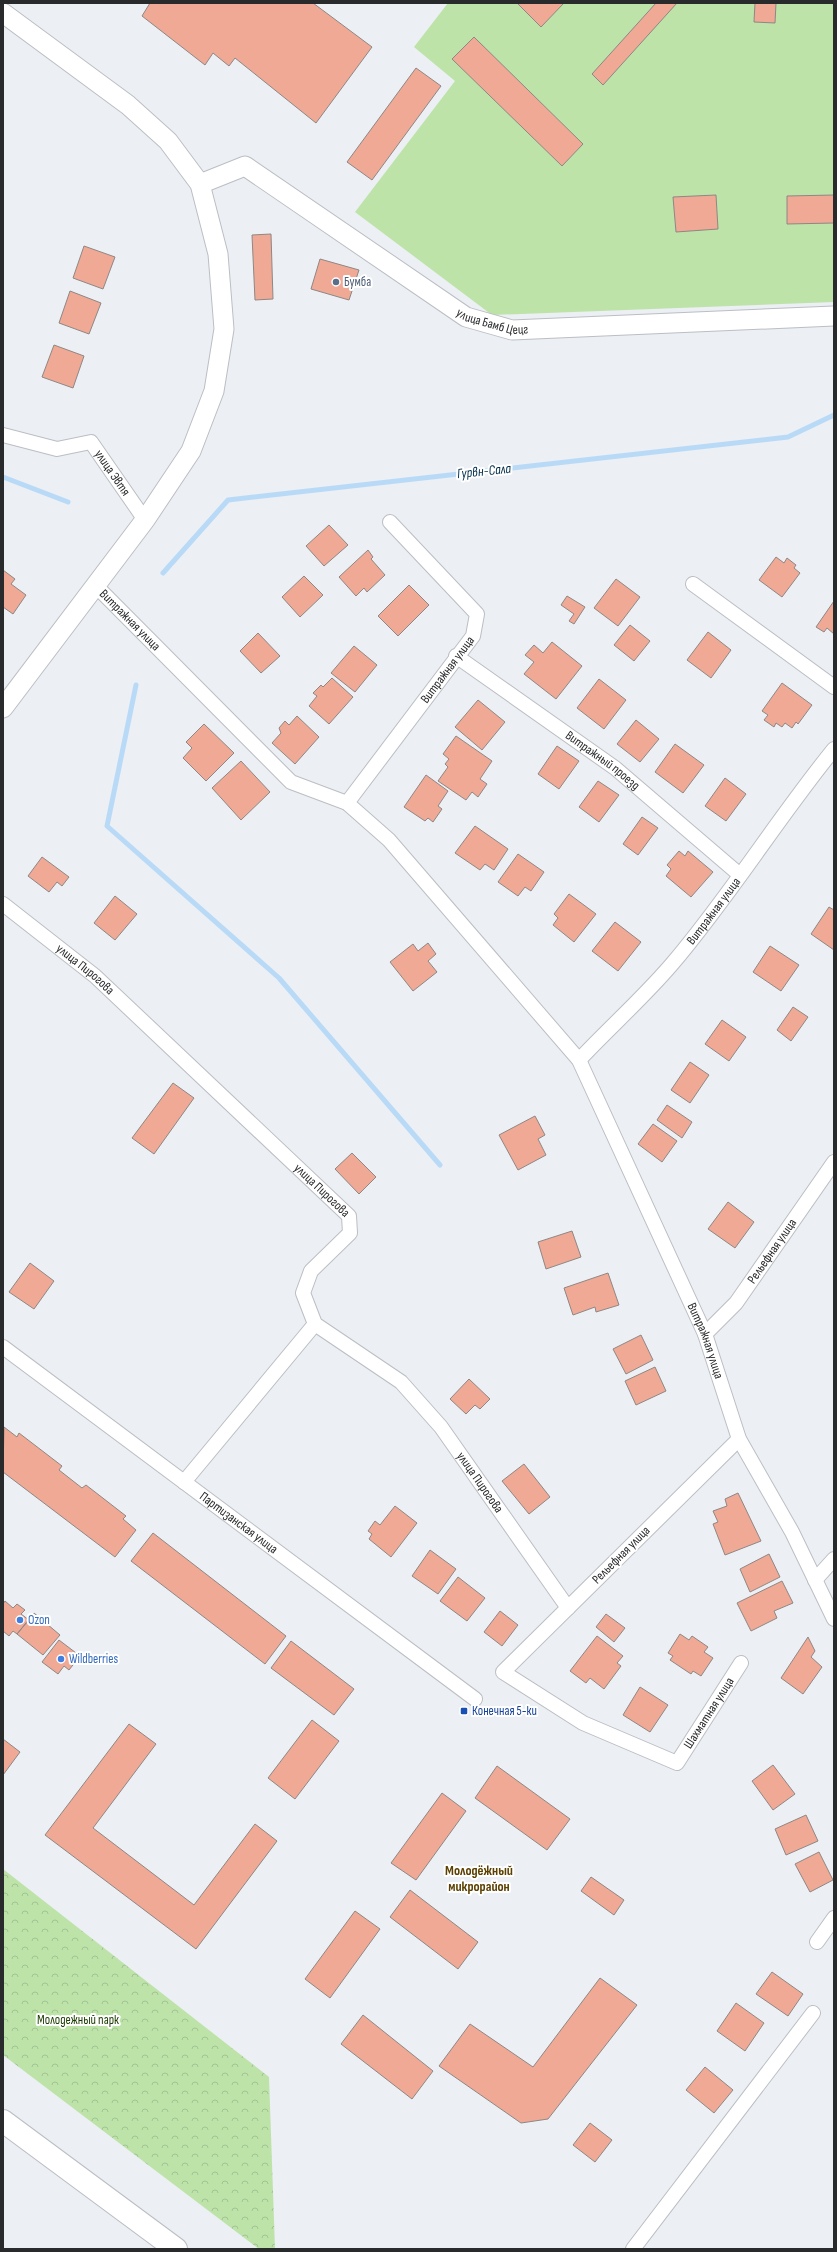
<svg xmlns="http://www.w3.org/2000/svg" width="837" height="2252" viewBox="0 0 837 2252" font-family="'Sofia Sans Condensed',sans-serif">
  <defs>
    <pattern id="park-crowns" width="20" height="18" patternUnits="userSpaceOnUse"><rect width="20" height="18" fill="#bde3a9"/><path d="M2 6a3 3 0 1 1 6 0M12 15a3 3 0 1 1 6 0" fill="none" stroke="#a2c392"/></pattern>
  </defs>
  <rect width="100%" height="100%" fill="#eceff4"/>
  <!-- park -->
  <path fill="url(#park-crowns)" d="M 3,1869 L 269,2077 L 275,2249 L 259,2249 L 3,2055 Z"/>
  <!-- garden -->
  <path fill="#bde3a9" d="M 448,3 L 834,3 L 834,302 L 492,315 L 355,212 L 455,81 L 414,47 Z"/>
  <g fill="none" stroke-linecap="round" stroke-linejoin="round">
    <!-- stream -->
    <path stroke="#b9daf7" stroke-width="5" d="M 3,477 L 68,502
      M 163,573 L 228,500 L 788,437 L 834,415
      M 136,685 L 107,826 L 279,978 L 440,1165"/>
  </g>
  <!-- building -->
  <path fill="#f0a995" stroke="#8e8785" d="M 150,3 L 313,3 L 372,47 L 316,123 L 235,58 L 229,66 L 213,53 L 205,65 L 142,16 Z
    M 517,3 L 564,3 L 541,27 Z
    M 656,3 L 677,3 L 603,85 L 592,74 Z
    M 755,3 L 776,3 L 775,23 L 754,22 Z
    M 474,37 L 583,144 L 562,166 L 452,59 Z
    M 416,68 L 441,86 L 372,180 L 347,162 Z
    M 716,195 L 718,229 L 676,232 L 673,197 Z
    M 834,195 L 834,223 L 787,224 L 787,196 Z
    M 271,234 L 273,299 L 255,300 L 252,235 Z
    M 84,246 L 115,257 L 103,289 L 73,278 Z
    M 320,259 L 359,270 L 349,300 L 311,289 Z
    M 70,291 L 101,303 L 89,334 L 59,323 Z
    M 54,345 L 84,356 L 73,388 L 42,377 Z
    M 329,525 L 348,545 L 324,566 L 306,546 Z
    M 368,550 L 373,557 L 371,559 L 385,575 L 367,592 L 364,588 L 356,596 L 339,577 Z
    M 776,557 L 784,563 L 787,558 L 796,565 L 794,568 L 800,573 L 782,597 L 759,580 Z
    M 3,570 L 15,579 L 11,584 L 26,595 L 13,614 L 3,607 Z
    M 304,576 L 323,595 L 300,617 L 282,597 Z
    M 616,579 L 640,597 L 618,626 L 594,608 Z
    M 409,585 L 429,605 L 398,636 L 378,616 Z
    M 567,596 L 585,607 L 574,624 L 569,621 L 574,614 L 561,605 Z
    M 834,601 L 834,634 L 827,628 L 824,632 L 816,627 Z
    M 630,625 L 650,641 L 634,661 L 614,645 Z
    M 708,632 L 731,650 L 711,678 L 687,660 Z
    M 258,633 L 280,656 L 261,673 L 240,651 Z
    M 552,642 L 582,666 L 556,699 L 524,674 L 534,662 L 525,655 L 534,645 L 543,653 Z
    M 354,646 L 377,665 L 355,692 L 331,673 Z
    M 332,678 L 353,697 L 329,724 L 309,706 L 317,696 L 313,693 L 321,685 L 323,687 Z
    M 599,679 L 626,700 L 604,729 L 577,708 Z
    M 782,683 L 812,705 L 798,724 L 796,722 L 792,728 L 785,723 L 782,727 L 776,723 L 774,727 L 764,720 L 768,715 L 762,711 Z
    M 478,700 L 505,722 L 482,750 L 455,727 Z
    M 297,716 L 319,737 L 295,764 L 272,743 L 281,733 L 279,728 L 285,721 L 289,725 Z
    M 636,720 L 659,739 L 640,762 L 617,744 Z
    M 204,724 L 234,753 L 206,781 L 183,758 L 192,748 L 186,742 Z
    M 456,736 L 492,761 L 480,779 L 487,784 L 478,797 L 472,792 L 466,800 L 438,781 L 448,767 L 445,764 L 449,759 L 443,754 Z
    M 675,744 L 704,765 L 683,793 L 655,772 Z
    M 557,746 L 579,761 L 559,789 L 538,774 Z
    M 241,761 L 270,792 L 241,820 L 212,788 Z
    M 426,775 L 448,791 L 438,806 L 442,809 L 433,822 L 428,818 L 425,821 L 404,807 Z
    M 725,778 L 746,794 L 726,821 L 705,806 Z
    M 598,781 L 619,795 L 599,822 L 579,807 Z
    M 642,817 L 658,828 L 638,855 L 623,844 Z
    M 475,826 L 508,849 L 494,870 L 485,864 L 480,870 L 455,853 Z
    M 679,851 L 685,856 L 688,851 L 713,872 L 691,897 L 666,876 L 671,869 L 667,865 Z
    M 518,854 L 544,872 L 531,891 L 525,887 L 518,896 L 498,882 Z
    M 42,857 L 69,877 L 62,886 L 57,882 L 49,892 L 28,876 Z
    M 569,894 L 596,914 L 574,942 L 553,925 L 558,918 L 554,914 Z
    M 115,896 L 137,914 L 115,940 L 94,923 Z
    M 829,907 L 834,910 L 834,950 L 811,934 Z
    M 615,922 L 641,942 L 618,971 L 592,951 Z
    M 428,943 L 436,954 L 428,961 L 437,972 L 413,991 L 390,962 L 413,944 L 418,951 Z
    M 770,946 L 799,965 L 781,991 L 753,972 Z
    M 793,1007 L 808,1017 L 791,1041 L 777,1030 Z
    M 722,1020 L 746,1037 L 729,1061 L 705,1044 Z
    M 690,1062 L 709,1075 L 690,1103 L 671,1090 Z
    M 173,1083 L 194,1098 L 154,1154 L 132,1138 Z
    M 667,1105 L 692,1122 L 682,1138 L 657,1120 Z
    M 535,1116 L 545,1135 L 538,1139 L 546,1155 L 518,1170 L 499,1135 Z
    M 653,1124 L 677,1141 L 662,1162 L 638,1144 Z
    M 352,1153 L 376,1177 L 359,1194 L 335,1169 Z
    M 728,1202 L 754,1222 L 735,1248 L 708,1229 Z
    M 572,1231 L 581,1257 L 546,1269 L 538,1242 Z
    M 30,1263 L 54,1281 L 34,1309 L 9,1292 Z
    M 608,1273 L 619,1305 L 596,1312 L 595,1307 L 573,1315 L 564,1288 Z
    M 641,1335 L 653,1360 L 626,1374 L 613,1349 Z
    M 655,1367 L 666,1391 L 636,1405 L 625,1381 Z
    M 469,1379 L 490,1399 L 480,1409 L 475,1405 L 466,1414 L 450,1399 Z
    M 4,1427 L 17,1437 L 19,1433 L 62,1466 L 59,1470 L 82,1488 L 86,1485 L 126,1516 L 123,1519 L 136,1530 L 115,1557 L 3,1472 Z
    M 524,1464 L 550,1497 L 529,1514 L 502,1481 Z
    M 738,1493 L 761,1541 L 725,1555 L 713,1524 L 718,1522 L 713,1511 L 727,1506 L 725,1499 Z
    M 395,1506 L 417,1523 L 391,1557 L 369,1539 L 372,1534 L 368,1531 L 375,1521 L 380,1525 Z
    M 153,1533 L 286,1636 L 265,1664 L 131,1561 Z
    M 430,1550 L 456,1569 L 438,1594 L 412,1576 Z
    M 769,1554 L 780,1577 L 750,1592 L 740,1569 Z
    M 458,1577 L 485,1598 L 467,1621 L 440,1601 Z
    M 782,1581 L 793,1603 L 774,1611 L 777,1618 L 751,1631 L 737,1603 Z
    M 5,1601 L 13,1608 L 17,1604 L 25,1610 L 21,1614 L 29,1620 L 17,1634 L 13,1631 L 9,1636 L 3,1631 L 3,1604 Z
    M 500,1611 L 518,1625 L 502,1646 L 484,1632 Z
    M 34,1613 L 60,1635 L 43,1655 L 17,1634 Z
    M 606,1614 L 625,1628 L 614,1642 L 596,1627 Z
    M 680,1634 L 689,1640 L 692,1636 L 708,1647 L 704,1652 L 713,1658 L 701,1676 L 693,1671 L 691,1674 L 670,1660 L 673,1656 L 668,1653 Z
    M 597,1636 L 623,1656 L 617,1663 L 621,1666 L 604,1689 L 590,1678 L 586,1683 L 570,1671 Z
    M 808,1637 L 815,1651 L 811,1657 L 822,1667 L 803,1694 L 781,1678 Z
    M 59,1640 L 80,1656 L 69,1670 L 64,1666 L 58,1674 L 42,1662 Z
    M 291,1641 L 354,1689 L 334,1715 L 271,1668 Z
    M 640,1687 L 668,1705 L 650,1732 L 623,1715 Z
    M 312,1720 L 339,1741 L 295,1799 L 268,1778 Z
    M 129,1724 L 156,1744 L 93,1828 L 194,1905 L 255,1824 L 277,1841 L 196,1949 L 45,1835 Z
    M 3,1739 L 20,1752 L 3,1775 Z
    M 773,1765 L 795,1794 L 773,1810 L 752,1781 Z
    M 497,1766 L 570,1819 L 547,1850 L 475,1798 Z
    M 442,1793 L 466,1811 L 416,1880 L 391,1863 Z
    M 806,1815 L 818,1841 L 786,1855 L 775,1829 Z
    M 819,1852 L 833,1880 L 810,1892 L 795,1864 Z
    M 591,1877 L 624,1900 L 614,1915 L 581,1891 Z
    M 410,1890 L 478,1942 L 458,1969 L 390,1917 Z
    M 355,1911 L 380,1929 L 330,1998 L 305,1979 Z
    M 772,1972 L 803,1994 L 788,2016 L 756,1994 Z
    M 600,1978 L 637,2005 L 548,2119 L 521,2123 L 439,2066 L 470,2024 L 533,2067 Z
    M 736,2003 L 764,2023 L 745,2051 L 717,2031 Z
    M 363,2015 L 433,2071 L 412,2099 L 341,2044 Z
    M 705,2067 L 733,2090 L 714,2113 L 686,2090 Z
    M 590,2123 L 612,2140 L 595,2162 L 573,2145 Z"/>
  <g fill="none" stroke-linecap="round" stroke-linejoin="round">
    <!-- street casing -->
    <g stroke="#bbbec3" stroke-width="16">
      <g id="street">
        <path id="s1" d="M 3,435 L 57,449 L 91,442 L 145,520"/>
        <path d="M 693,584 L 834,687"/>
        <path id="s2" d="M 96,586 L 291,782 L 347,803 L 389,840 L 579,1060 L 705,1334 L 739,1439 L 792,1532 L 834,1619"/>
        <path id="s3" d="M 456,656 L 615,768 L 740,875"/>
        <path id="s4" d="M 347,803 L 473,636 L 477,614 L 390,522"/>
        <path id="s5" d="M 3,904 L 95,976 L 349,1216 L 350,1233 L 311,1271 L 303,1293 L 315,1324 L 401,1382 L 441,1427 L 568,1608"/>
        <path id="s6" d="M 579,1060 C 609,1028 643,998 672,964 C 730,896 777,819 834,749"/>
        <path id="s7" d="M 705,1334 L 736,1303 L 834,1162"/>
        <path id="s8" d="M 3,1347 L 475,1699"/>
        <path id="s9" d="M 739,1439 L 503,1672 L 583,1723 L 677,1763 L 741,1663"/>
        <path d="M 184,1482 L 315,1324"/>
        <path d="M 815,1580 L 834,1559"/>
        <path d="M 817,1942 L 834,1918"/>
        <path d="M 633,2249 L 813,2013"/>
      </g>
    </g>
    <!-- secondary casing -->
    <g stroke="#bbbec3" stroke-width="21">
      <g id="secondary">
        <path d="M 3,13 L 128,105 L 168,141 L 200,184 L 218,254 L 224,329 L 214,391 L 191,451 L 145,520 L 3,708"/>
        <path id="s10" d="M 200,184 L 245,166 L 466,317 L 512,330 L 834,316"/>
      </g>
    </g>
    <!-- primary casing -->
    <g stroke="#bbbec3" stroke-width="24">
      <path id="primary" d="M 3,2121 L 176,2249"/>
    </g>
    <!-- street -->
    <use href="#street" stroke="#fff" stroke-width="14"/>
    <!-- secondary -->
    <use href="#secondary" stroke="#fff" stroke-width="19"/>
    <!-- primary -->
    <use href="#primary" stroke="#fff" stroke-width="22"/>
  </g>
  <!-- markers -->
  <circle fill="#5c6f8a" stroke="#fff" stroke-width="1.5" cx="336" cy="282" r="4"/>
  <g fill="#3f7fe0" stroke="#fff" stroke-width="1.5">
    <circle cx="20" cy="1620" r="4"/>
    <circle cx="61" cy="1659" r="4"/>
  </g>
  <rect fill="#1a4fb4" stroke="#fff" stroke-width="1.5" x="460" y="1707" width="8" height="8" rx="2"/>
  <g text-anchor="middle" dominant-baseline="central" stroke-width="4" stroke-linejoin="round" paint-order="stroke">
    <!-- service labels -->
    <g font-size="13" fill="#4e5e75" stroke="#fff" text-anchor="start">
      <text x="344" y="282">Бумба</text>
    </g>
    <!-- street labels -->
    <g font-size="13" fill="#292a2c" stroke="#fff">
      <text stroke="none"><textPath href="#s10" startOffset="343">улица Бамб Цецг</textPath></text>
      <text stroke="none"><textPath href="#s1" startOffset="128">улица Эвтя</textPath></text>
      <text stroke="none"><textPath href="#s2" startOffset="48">Витражная улица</textPath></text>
      <text stroke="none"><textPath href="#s4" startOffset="167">Витражная улица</textPath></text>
      <text stroke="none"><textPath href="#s3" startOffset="180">Витражный проезд</textPath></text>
      <text stroke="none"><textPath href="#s6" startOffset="201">Витражная улица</textPath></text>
      <text stroke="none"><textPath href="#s5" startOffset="105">улица Пирогова</textPath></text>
      <text stroke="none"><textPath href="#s5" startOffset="429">улица Пирогова</textPath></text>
      <text stroke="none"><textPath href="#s7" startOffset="107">Рельефная улица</textPath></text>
      <text stroke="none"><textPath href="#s2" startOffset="991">Витражная улица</textPath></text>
      <text stroke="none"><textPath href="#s5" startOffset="826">улица Пирогова</textPath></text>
      <text stroke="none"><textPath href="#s8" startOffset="294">Партизанская улица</textPath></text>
      <text transform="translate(621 1555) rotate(-45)">Рельефная улица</text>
      <text stroke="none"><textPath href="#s9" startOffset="588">Шахматная улица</textPath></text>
    </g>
    <!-- shop labels -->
    <g font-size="13" fill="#366cbe" stroke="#fff" text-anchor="start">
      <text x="28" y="1620">Ozon</text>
      <text x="69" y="1659">Wildberries</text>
    </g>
    <!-- transit labels -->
    <g font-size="13" fill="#164399" stroke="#fff" text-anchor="start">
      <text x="472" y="1711">Конечная 5-ки</text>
    </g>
    <!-- park labels -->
    <g font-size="13" fill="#1b3c00" stroke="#fff">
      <text x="78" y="2020">Молодежный парк</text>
    </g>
    <!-- water labels -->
    <g font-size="14" font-style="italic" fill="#002d4b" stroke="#fff">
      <text transform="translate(484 471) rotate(-6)">Гурвн-Сала</text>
    </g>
    <!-- neighbourhood labels -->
    <g font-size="14" font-weight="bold" fill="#5c4002" stroke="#fff">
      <text x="479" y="1870">Молодёжный<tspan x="479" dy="16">микрорайон</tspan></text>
    </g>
  </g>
  <!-- border -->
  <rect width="837" height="2252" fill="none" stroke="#292a2c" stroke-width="8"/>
</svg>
